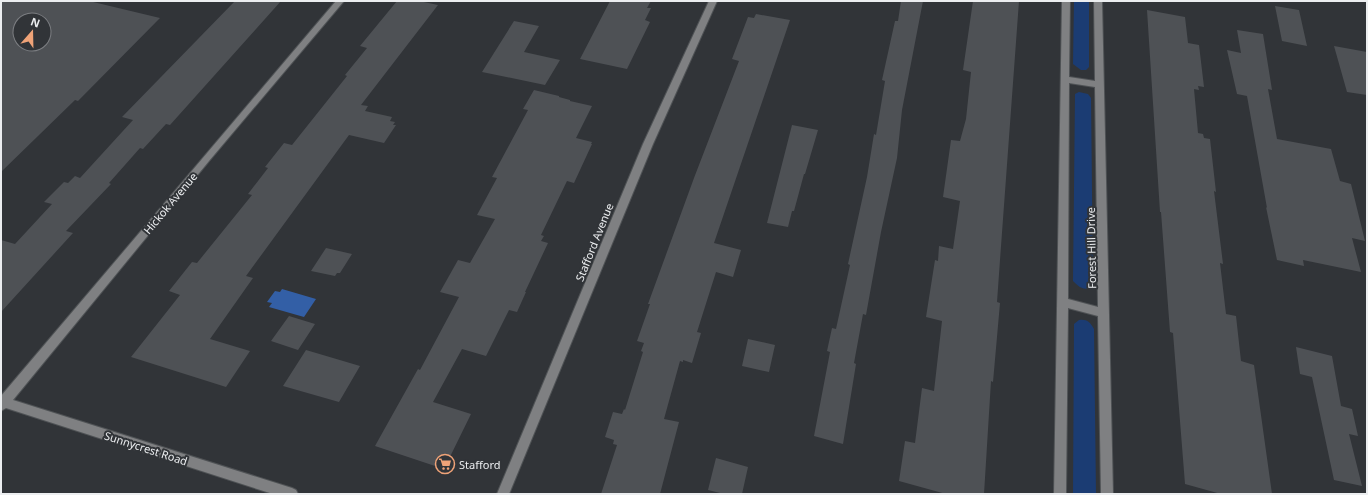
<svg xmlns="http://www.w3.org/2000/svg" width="1368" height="495" viewBox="0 0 1368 495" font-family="'Noto Sans',sans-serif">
  <rect width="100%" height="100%" fill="#313438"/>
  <!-- green -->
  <path fill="#1b3c73" d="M 1074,1 L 1089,1 L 1089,67 L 1086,70 L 1081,70 L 1073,64 Z
    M 1079,92 L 1088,94 L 1091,98 L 1093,285 L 1089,289 C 1081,289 1078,286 1073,281 L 1075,94 Z
    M 1079,320 C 1087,319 1090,322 1094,329 L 1096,494 L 1073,494 L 1074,324 Z"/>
  <!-- water -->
  <path fill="#335fa6" d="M 282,289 L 316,299 L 304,317 L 269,307 L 272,303 L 267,302 L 275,291 L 280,292 Z"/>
  <!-- building -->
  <path fill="#4e5155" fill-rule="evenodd" d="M 1,1 L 89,1 L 160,18 L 78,101 L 75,100 L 1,172 ZM 20,20 L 44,20 L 44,44 L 20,44 Z
    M 235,1 L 281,1 L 170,125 L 166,124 L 143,149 L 140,148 L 109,183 L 111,184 L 66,231 L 73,233 L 1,312 L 1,240 L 15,244 L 52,204 L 44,202 L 64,182 L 68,183 L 75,176 L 80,178 L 133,120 L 122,117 Z
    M 397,1 L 419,1 L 438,5 L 361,105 L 368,106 L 365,111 L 392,117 L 390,121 L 395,122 L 393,125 L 396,125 L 384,143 L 349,135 L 246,276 L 253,278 L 210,339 L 250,351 L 226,387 L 131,357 L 180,295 L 169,291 L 192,262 L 197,263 L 252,195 L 248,194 L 268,168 L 265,167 L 284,143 L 292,145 L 347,76 L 345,75 L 367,48 L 360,46 Z
    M 610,1 L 651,1 L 647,8 L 651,8 L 645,20 L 650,22 L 627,69 L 580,59 Z
    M 901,1 L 923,1 L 902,110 L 897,158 L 881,232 L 866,315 L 863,314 L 854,363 L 856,364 L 843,444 L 814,436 L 830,352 L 827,351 L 832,328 L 836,329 L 850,265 L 848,264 L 867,177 L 874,134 L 876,135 L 885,81 L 882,80 L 895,21 L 898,21 Z
    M 973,1 L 1019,1 L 1000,260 L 997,302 L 1000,303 L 993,382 L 991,381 L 984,494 L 946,494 L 899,481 L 905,441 L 915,443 L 922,388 L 934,391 L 942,321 L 926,317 L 935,260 L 938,261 L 939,246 L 953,249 L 960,201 L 943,197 L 951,140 L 960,141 L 966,119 L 971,72 L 963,70 Z
    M 1275,6 L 1299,10 L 1307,46 L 1282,41 Z
    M 1147,10 L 1185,17 L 1188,43 L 1199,45 L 1204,87 L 1198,86 L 1199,90 L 1194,89 L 1198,133 L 1203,134 L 1204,138 L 1210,139 L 1216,192 L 1214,191 L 1223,264 L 1220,263 L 1226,314 L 1236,316 L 1241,361 L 1254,365 L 1272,494 L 1221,494 L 1185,484 L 1173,333 L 1170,332 L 1161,212 L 1160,212 Z
    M 756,14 L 790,20 L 714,243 L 741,250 L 733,277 L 716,272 L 697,332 L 701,333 L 692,363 L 683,360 L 683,362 L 680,361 L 664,419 L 679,422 L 660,494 L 601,494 L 617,445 L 613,444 L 614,440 L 605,437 L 613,412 L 622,414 L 624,409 L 625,410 L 643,352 L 641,351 L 644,343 L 637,341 L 650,304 L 648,304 L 694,178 L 739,61 L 732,59 L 748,17 L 754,18 Z
    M 514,21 L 539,26 L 524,52 L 560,60 L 545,85 L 482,72 Z
    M 1237,30 L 1263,34 L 1272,90 L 1268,89 L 1277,139 L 1331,149 L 1340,181 L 1351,184 L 1365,241 L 1352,238 L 1361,272 L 1303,260 L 1304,266 L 1277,260 L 1266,207 L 1267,208 L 1247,96 L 1237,94 L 1227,50 L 1241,53 Z
    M 1334,46 L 1367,52 L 1367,95 L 1347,92 Z
    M 534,90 L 559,96 L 559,97 L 570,100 L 570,101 L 592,106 L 576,138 L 592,142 L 591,144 L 592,144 L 574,183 L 567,181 L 541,235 L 544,236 L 541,241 L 548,243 L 525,292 L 526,292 L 517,312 L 509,310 L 486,356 L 462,349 L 433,402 L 471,414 L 444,469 L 375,446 L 418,369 L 420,370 L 459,297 L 440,292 L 458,260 L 470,263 L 495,219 L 477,215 L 497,178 L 492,177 L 528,110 L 523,109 Z
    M 792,125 L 818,130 L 805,174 L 804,174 L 794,211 L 792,211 L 788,227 L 767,223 Z
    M 326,248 L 352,254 L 340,273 L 337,273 L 335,276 L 311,271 Z
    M 289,316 L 315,324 L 298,350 L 271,341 Z
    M 748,339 L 775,345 L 769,372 L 742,366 Z
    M 1296,347 L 1332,356 L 1341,406 L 1352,409 L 1358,436 L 1349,434 L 1362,486 L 1334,480 L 1312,377 L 1300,374 Z
    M 306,350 L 360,366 L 339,402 L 283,386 Z
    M 716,458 L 748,467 L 742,494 L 724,494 L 708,490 Z"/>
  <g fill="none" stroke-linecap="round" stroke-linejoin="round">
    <!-- minor casing -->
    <g stroke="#4f5255" stroke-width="2">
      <path id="minor" d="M 336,1 L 344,1 L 209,161 L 13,400 L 292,488 L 296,490 L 298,494 L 273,494 L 6,408 L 1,411 L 1,396 Z
        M 709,1 L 717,1 L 653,144 L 509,494 L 497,494 L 643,144 Z
        M 1062,1 L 1070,1 L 1069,77 L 1095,81 L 1094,1 L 1102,1 L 1113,494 L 1101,494 L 1098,316 L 1068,308 L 1066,494 L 1054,494 ZM 1069,83 L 1095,87 L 1098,307 L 1068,299 Z"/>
    </g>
    <!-- minor -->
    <use href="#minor" fill="#7f8082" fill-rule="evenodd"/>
  </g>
  <!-- icons -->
  <defs>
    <g id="supermarket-ring" transform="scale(1)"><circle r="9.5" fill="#313438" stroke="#efa378" stroke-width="1.5"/><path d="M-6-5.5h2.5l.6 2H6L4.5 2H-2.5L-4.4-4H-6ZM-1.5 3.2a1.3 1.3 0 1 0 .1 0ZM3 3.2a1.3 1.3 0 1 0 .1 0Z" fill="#efa378"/></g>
  </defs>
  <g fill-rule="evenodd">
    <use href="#supermarket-ring" x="445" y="464"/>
  </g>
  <g text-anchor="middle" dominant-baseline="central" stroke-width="4" stroke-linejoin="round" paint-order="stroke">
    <!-- street labels -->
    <g font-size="11" fill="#eceef0" stroke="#313438">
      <text transform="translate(170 203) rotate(-50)">Hickok Avenue</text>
      <text transform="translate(594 242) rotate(-68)">Stafford Avenue</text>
      <text transform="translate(1091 248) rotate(-91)">Forest Hill Drive</text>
      <text transform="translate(146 448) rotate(18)">Sunnycrest Road</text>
    </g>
    <!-- poi labels -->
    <g font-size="11" fill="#eceef0" stroke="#313438" text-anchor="start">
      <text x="459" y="464">Stafford</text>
    </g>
  </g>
  <!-- border -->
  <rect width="1368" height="495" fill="none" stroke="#eceef0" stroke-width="4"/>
  <!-- north arrow -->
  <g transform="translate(32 32) rotate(20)"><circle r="19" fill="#313438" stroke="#7c7e82"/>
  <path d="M0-3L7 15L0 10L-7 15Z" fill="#efa378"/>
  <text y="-6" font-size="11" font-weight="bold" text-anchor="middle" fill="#eceef0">N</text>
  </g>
</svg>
